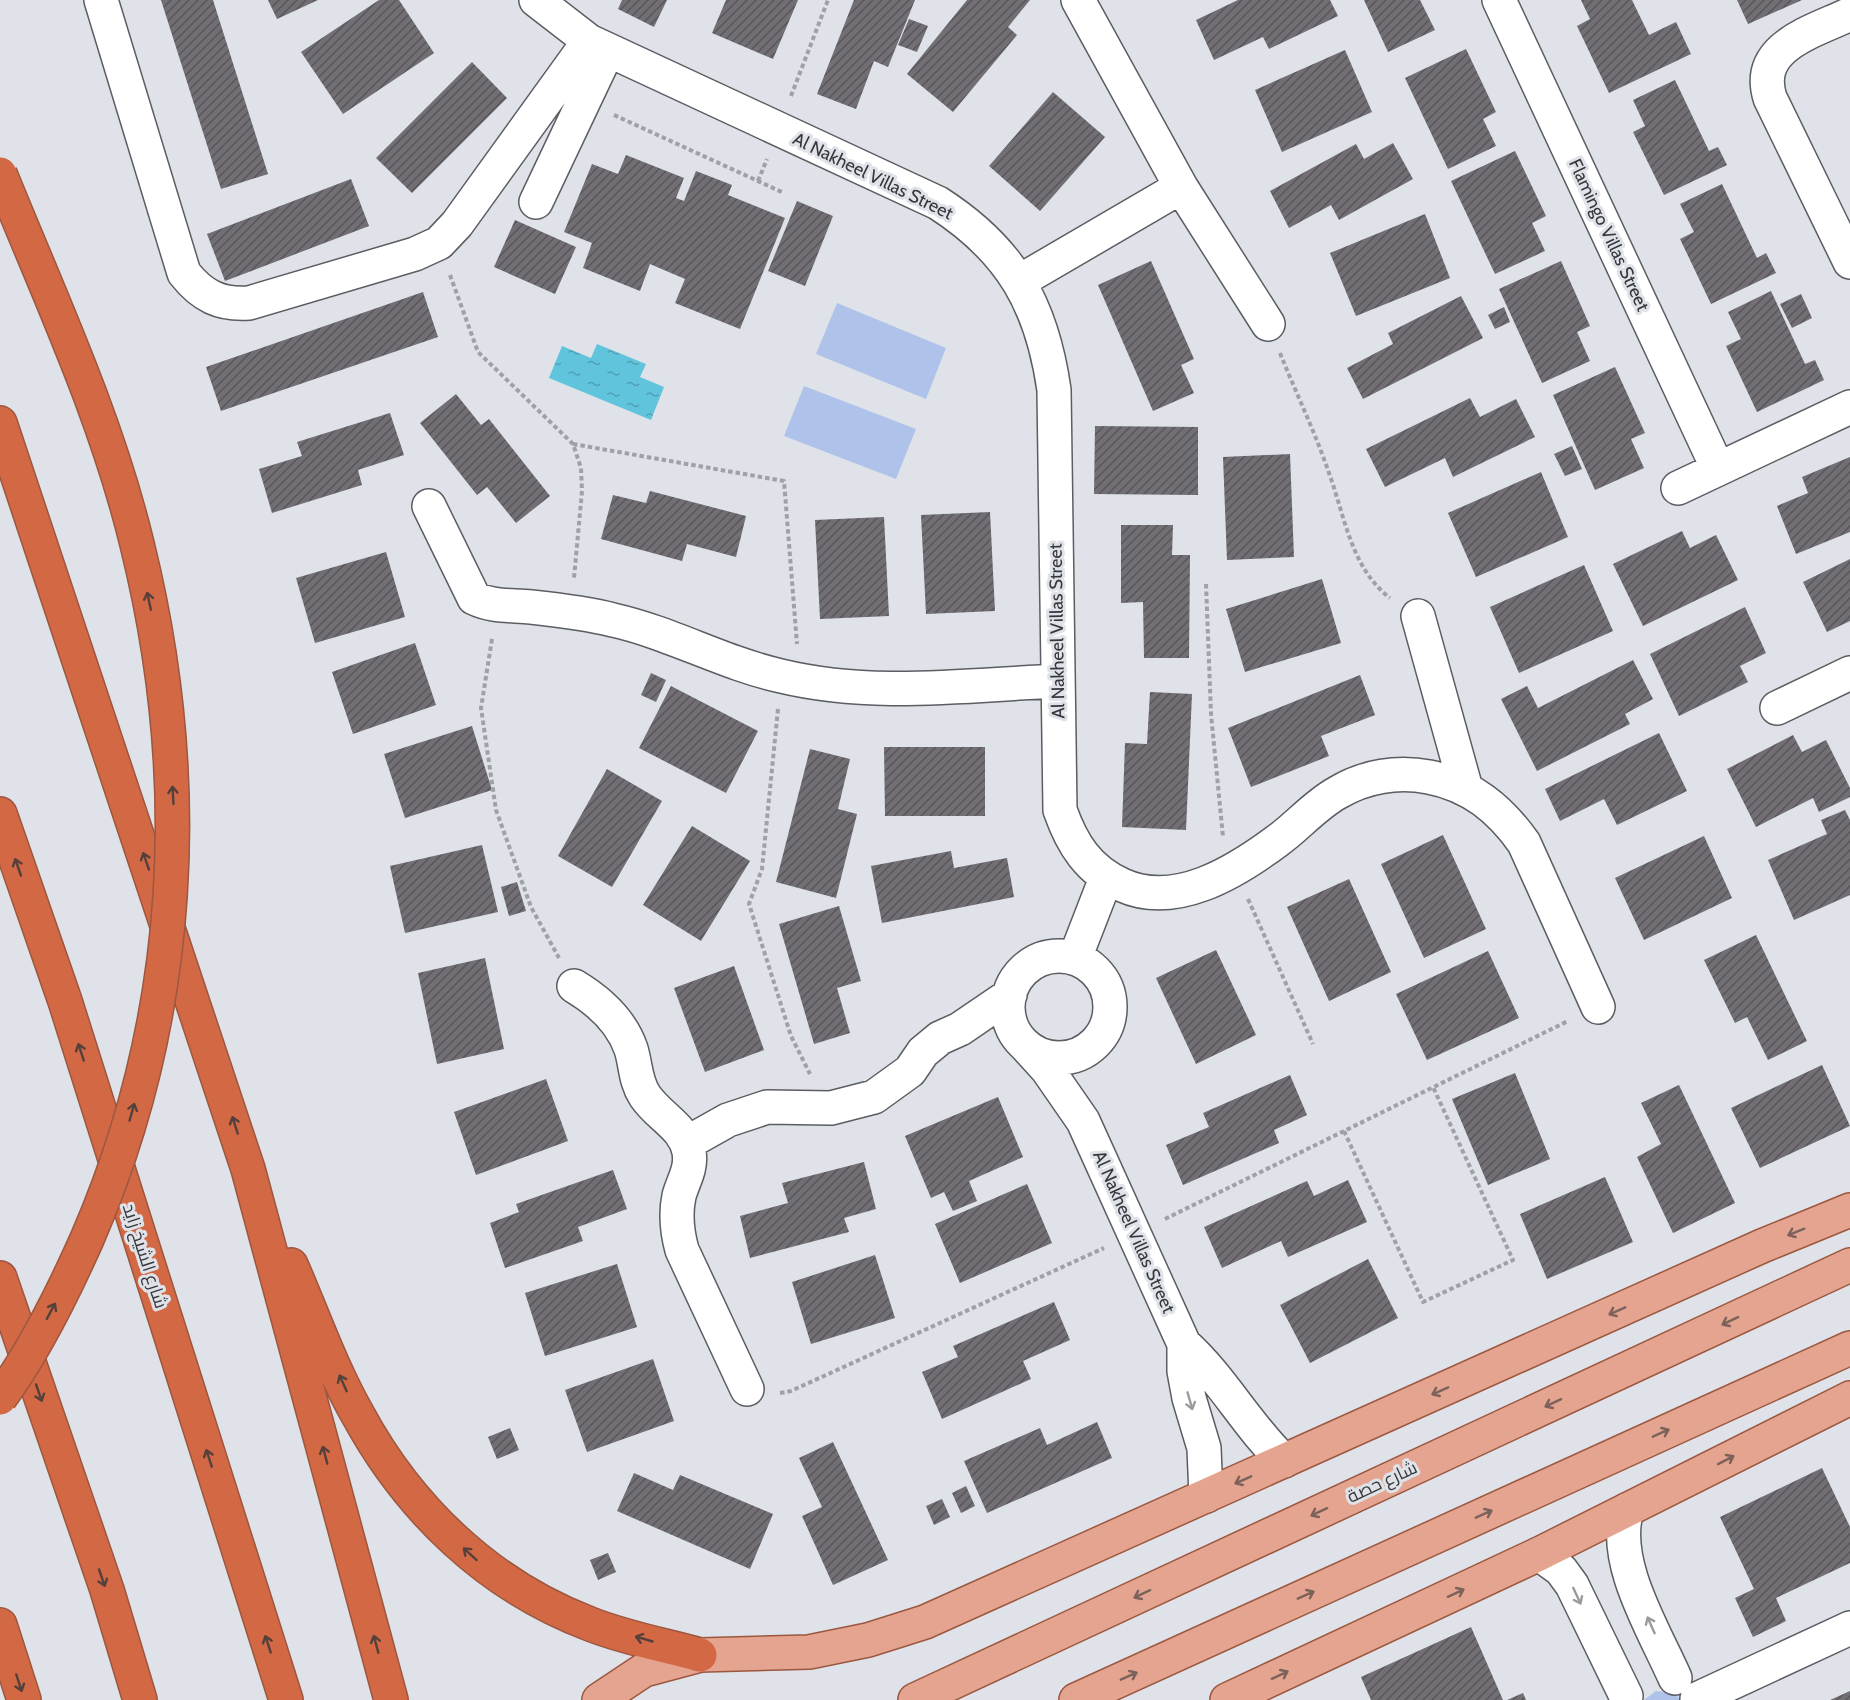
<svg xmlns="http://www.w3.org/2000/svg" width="1850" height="1700" viewBox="0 0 1850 1700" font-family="Cabin,Cairo,sans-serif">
  <defs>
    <pattern id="water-ripples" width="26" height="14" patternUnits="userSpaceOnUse" patternTransform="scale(1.5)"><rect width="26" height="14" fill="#60c4dc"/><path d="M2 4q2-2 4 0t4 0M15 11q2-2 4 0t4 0" fill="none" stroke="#50a0b3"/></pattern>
    <pattern id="building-hatch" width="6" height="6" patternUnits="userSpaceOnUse" patternTransform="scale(1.5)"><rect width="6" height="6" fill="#716e74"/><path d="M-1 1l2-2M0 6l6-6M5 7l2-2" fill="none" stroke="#59565b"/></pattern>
  </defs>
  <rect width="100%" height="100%" fill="#dfe2e8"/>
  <!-- grass -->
  <path fill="#afc3ea" d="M 837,303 L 946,348 L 926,399 L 816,354 Z
    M 804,386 L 916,429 L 896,479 L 784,436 Z
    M 1656,1691 L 1674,1693 L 1681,1700 L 1644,1700 Z"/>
  <!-- water -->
  <path fill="url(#water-ripples)" d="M 597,344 L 646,364 L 640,377 L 664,387 L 651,420 L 549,378 L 562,346 L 591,358 Z"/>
  <!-- building -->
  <path fill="url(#building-hatch)" d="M 161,0 L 213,0 L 268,174 L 221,189 Z
    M 268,0 L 318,0 L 277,19 Z
    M 379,0 L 399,0 L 434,53 L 343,114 L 301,52 Z
    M 622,0 L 667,0 L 654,27 L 618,9 Z
    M 726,0 L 798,0 L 773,59 L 712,33 Z
    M 854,0 L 915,0 L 888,67 L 874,61 L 856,109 L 817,94 Z
    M 967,0 L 1030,0 L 1008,27 L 1017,35 L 953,112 L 907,74 Z
    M 1238,0 L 1330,0 L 1338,16 L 1269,49 L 1263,37 L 1214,60 L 1196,20 Z
    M 1364,0 L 1420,0 L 1435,30 L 1388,52 Z
    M 1581,0 L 1632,0 L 1649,35 L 1676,22 L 1691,54 L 1609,93 L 1577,26 L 1590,19 Z
    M 1737,0 L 1802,0 L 1748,24 Z
    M 909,19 L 928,26 L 917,52 L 898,45 Z
    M 1466,49 L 1496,112 L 1483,119 L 1496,146 L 1448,169 L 1405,78 Z
    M 1345,50 L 1372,112 L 1282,152 L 1255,90 Z
    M 472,62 L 507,98 L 412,193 L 376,158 Z
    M 1675,80 L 1709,151 L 1718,147 L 1727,165 L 1664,195 L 1633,132 L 1645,126 L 1633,100 Z
    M 1053,92 L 1105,137 L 1040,211 L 989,166 Z
    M 1393,143 L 1413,179 L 1339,220 L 1331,205 L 1289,228 L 1270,191 L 1356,144 L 1364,159 Z
    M 1515,151 L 1546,216 L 1532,223 L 1545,251 L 1495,274 L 1451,181 Z
    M 626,155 L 684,178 L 676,198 L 684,201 L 696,171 L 732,185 L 728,195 L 785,218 L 740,329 L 675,303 L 685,279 L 650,264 L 640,291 L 583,268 L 592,243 L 564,232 L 592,164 L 618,174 Z
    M 351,179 L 369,226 L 225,281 L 207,234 Z
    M 1722,184 L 1757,258 L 1766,253 L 1776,273 L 1711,304 L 1680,239 L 1694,232 L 1680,204 Z
    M 797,201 L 833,216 L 805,286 L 768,271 Z
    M 1425,214 L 1450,278 L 1356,316 L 1330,253 Z
    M 515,220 L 576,247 L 555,294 L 494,267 Z
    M 1151,261 L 1194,359 L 1181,365 L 1194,393 L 1153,411 L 1098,285 Z
    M 1561,261 L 1590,326 L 1577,332 L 1590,361 L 1542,383 L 1499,289 Z
    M 1771,291 L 1805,364 L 1815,360 L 1824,380 L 1757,412 L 1726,346 L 1741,339 L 1728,312 Z
    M 423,292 L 438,337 L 221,411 L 206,367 Z
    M 1801,294 L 1812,318 L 1792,328 L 1780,304 Z
    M 1461,296 L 1483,338 L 1363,399 L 1347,368 L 1393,344 L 1388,333 Z
    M 1504,307 L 1510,322 L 1495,329 L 1488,315 Z
    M 1615,367 L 1645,433 L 1631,439 L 1644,468 L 1595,490 L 1553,395 Z
    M 456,394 L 481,425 L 489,419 L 550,496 L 516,523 L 487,487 L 477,495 L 420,423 Z
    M 1470,398 L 1480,417 L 1516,399 L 1535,437 L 1453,477 L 1445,458 L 1385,487 L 1366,449 Z
    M 390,413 L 404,455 L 358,470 L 362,485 L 272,513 L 259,469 L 302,456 L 297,442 Z
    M 1095,426 L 1198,427 L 1198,495 L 1094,494 Z
    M 1572,446 L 1582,469 L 1565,476 L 1554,454 Z
    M 1290,454 L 1294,557 L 1227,560 L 1223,457 Z
    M 1850,457 L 1850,532 L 1796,554 L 1777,506 L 1808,493 L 1802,477 Z
    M 1541,472 L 1568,537 L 1476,577 L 1448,513 Z
    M 650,491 L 746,516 L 736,557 L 687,544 L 682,561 L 601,539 L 613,495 L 646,503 Z
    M 990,512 L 995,611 L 926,614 L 921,515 Z
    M 884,517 L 889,616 L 820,619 L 815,520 Z
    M 1121,525 L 1173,525 L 1172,555 L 1190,555 L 1189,658 L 1144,658 L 1143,602 L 1121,603 Z
    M 1682,531 L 1690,548 L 1716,535 L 1738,580 L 1643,626 L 1613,564 Z
    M 386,552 L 405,617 L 315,643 L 296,578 Z
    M 1850,559 L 1850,621 L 1827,632 L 1803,582 Z
    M 1584,565 L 1613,631 L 1519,673 L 1490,607 Z
    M 1322,579 L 1341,643 L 1245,672 L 1226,609 Z
    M 1745,607 L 1766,653 L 1740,666 L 1748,682 L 1679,716 L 1650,654 Z
    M 415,643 L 436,705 L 353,734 L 332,672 Z
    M 1633,660 L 1653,699 L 1625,714 L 1630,724 L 1537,771 L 1501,699 L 1527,686 L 1538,708 Z
    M 651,673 L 666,680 L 656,702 L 641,695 Z
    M 1360,675 L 1375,715 L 1321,736 L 1329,756 L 1251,787 L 1228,728 Z
    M 671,686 L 758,731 L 726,793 L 639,748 Z
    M 1150,692 L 1192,694 L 1186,830 L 1122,827 L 1125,743 L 1147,744 Z
    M 472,726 L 492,790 L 405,818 L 384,754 Z
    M 1659,733 L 1687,791 L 1617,825 L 1604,799 L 1560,821 L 1545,789 Z
    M 1793,735 L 1802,752 L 1826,740 L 1850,788 L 1850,797 L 1819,812 L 1813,798 L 1756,827 L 1727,769 Z
    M 884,747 L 985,747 L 985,816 L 885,816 Z
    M 810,749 L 850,759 L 838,809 L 857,814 L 836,898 L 776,882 Z
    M 607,769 L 662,801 L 612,887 L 558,856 Z
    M 1845,810 L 1850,820 L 1850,895 L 1794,920 L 1768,860 L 1827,834 L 1821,820 Z
    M 692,826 L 750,861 L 701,941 L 643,905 Z
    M 1443,835 L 1486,929 L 1424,958 L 1381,864 Z
    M 1704,836 L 1732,898 L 1644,940 L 1615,878 Z
    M 482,845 L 498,912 L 405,933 L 390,866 Z
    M 951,851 L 954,868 L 1007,858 L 1014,897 L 882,923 L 871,866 Z
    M 1349,879 L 1391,972 L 1329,1001 L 1287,907 Z
    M 517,882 L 526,911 L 509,916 L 501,887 Z
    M 839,906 L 861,981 L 837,988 L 850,1033 L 814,1044 L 779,924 Z
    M 1756,935 L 1807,1041 L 1768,1060 L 1747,1017 L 1735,1023 L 1704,960 Z
    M 1216,950 L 1256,1035 L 1196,1064 L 1156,978 Z
    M 1488,951 L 1519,1018 L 1427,1060 L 1396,994 Z
    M 485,958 L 504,1049 L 437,1064 L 418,973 Z
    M 734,966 L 764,1050 L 705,1072 L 674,988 Z
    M 1822,1065 L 1850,1126 L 1760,1168 L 1731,1108 Z
    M 1515,1073 L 1550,1159 L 1488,1185 L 1452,1099 Z
    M 1290,1075 L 1307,1115 L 1274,1130 L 1279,1143 L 1183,1185 L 1166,1145 L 1209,1127 L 1203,1113 Z
    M 546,1079 L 568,1141 L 476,1175 L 454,1112 Z
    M 1679,1085 L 1735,1203 L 1673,1233 L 1637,1157 L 1661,1144 L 1641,1103 Z
    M 998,1097 L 1023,1157 L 969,1181 L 977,1201 L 953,1211 L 944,1192 L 931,1198 L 905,1136 Z
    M 864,1162 L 876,1209 L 844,1218 L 849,1232 L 750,1258 L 740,1216 L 788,1203 L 782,1183 Z
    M 613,1170 L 627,1209 L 578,1227 L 583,1241 L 505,1268 L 490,1223 L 519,1212 L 516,1204 Z
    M 1605,1177 L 1633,1242 L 1547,1279 L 1520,1214 Z
    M 1348,1180 L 1367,1222 L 1288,1257 L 1281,1241 L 1222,1268 L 1204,1227 L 1307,1181 L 1314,1196 Z
    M 1027,1184 L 1052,1243 L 960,1283 L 935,1224 Z
    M 875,1255 L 895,1318 L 811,1344 L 792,1282 Z
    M 1368,1259 L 1398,1318 L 1310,1363 L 1280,1305 Z
    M 617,1264 L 637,1327 L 545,1356 L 525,1293 Z
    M 1054,1302 L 1070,1340 L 1023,1361 L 1031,1379 L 942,1419 L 922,1372 L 958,1357 L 953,1346 Z
    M 653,1359 L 674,1421 L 587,1452 L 565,1390 Z
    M 1097,1422 L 1112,1458 L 987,1513 L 964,1461 L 1040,1428 L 1047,1445 Z
    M 510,1428 L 519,1450 L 497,1459 L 488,1437 Z
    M 833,1442 L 888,1560 L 833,1585 L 802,1516 L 822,1507 L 799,1458 Z
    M 1822,1468 L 1850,1527 L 1850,1563 L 1776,1598 L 1786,1621 L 1753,1637 L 1735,1598 L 1754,1589 L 1720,1517 Z
    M 634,1473 L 673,1490 L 680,1475 L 773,1514 L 750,1569 L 617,1511 Z
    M 966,1486 L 975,1506 L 961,1513 L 952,1493 Z
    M 942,1499 L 950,1517 L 934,1525 L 926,1506 Z
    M 608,1553 L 616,1572 L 598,1580 L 590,1560 Z
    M 1471,1627 L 1503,1700 L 1371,1700 L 1361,1677 Z
    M 1850,1691 L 1850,1700 L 1830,1700 Z
    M 1523,1693 L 1526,1700 L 1507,1700 Z"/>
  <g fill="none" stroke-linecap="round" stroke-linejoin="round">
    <!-- minor casing -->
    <g stroke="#5b5d62" stroke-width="36">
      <path id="minor" d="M 101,0 L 184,273 C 202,296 220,305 249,303 L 415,254 L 439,243 L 457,224 L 589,41
        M 536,0 L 589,41 L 938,203 C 1011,250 1042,305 1054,390 L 1060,810 C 1072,844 1088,870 1122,885 C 1175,909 1234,873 1277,841 C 1298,826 1314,806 1337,793 C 1365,776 1398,771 1429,777 C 1471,785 1500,809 1524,843 L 1598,1007
        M 1078,0 L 1181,187 L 1268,324
        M 1499,0 L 1718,469
        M 1850,14 C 1813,32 1754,46 1770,98 L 1850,262
        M 536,202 L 608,50
        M 1020,281 L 1181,187
        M 1678,488 L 1850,407
        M 429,506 L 474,598 C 492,607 511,605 531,607 C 559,610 586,613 613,620 C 671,633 723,663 781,676 C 872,698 966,685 1058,681
        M 1418,616 L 1466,789
        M 1777,708 L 1850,673
        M1008 1007a51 51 0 1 1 102 0a51 51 0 1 1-102 0Z
        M 1075,958 L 1106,878
        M 574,986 C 599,1001 621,1020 631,1049 C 636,1065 635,1081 645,1096 C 659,1117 685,1127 689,1152 C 692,1169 683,1181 679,1196 C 675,1215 677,1232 682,1250 L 747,1389
        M 1026,1046 L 1047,1069 L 1083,1121 L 1184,1344 L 1184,1371 L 1189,1398 L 1204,1448 L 1206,1496
        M 687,1143 L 728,1120 L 767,1107 L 831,1108 L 874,1097 L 910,1071 L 923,1052 L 940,1038 L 960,1029 L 1010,995
        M 1184,1344 C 1223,1379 1246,1425 1284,1461
        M 1627,1510 C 1611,1562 1654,1630 1675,1678
        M 1539,1554 L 1561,1570 L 1572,1585 L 1626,1696
        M 1697,1699 L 1850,1628"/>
    </g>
    <!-- major casing -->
    <g stroke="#9c5740" stroke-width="36">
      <path id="major" d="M 599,1700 L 644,1670 L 700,1655 L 809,1652 L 868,1640 L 925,1622 L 1762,1246 L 1850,1210
        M 915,1700 L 1850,1265
        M 1076,1700 L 1850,1348
        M 1227,1700 L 1539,1554 L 1850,1398"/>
    </g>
    <!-- highway casing -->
    <g stroke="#9c5740" stroke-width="36">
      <path id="highway" d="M 0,423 L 248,1169 L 391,1700
        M 0,814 L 65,1001 L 286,1700
        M 291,1265 C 313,1315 331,1368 358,1415 C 409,1509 489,1586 590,1624 C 625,1638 664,1645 700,1655
        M 0,1278 L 107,1590 L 140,1700
        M 0,1625 L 24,1700"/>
    </g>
    <!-- path -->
    <path stroke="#9ea1a5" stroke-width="4" stroke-dasharray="4.5 3" stroke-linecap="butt" d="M 791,96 L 828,0
      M 614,115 L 784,193
      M 758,181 L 767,159
      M 450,275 L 478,352 L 573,444 L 581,468 L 582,491 L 574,578
      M 1280,353 C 1296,393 1315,432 1329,473 C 1345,517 1351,568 1390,598
      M 573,444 L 784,481 L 797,644
      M 1206,584 L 1211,714 L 1223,837
      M 492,639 L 481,708 L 496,810 L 531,907 L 559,958
      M 778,709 L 762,869 L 749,904 L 791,1036 L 810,1074
      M 1248,899 L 1313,1044
      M 1344,1131 L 1423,1302 L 1513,1260 L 1433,1087
      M 1165,1219 L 1568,1021
      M 780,1393 L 791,1391 L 1104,1248"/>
    <!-- minor -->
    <use href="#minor" stroke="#fff" stroke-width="33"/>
    <!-- major -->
    <use href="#major" stroke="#e5a48f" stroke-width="33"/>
    <!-- highway -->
    <use href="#highway" stroke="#d36844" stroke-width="33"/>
    <!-- highway-bridge casing -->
    <g stroke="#9c5740" stroke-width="36" stroke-linecap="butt">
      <path id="highway-bridge" d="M 0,174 C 49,295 106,416 137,544 C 195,778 184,1016 87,1239 C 63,1293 35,1350 0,1398"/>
    </g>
    <!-- highway-bridge -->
    <use href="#highway-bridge" stroke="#d36844" stroke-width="33"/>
  </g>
  <!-- one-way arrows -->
  <defs><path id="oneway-shaft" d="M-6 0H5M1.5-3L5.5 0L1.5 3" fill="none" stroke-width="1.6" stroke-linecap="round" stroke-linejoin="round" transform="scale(1.5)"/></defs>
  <g stroke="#55413b">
    <use href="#oneway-shaft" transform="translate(149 601) rotate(-102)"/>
    <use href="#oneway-shaft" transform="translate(173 795) rotate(-93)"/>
    <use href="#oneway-shaft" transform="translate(146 861) rotate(-109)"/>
    <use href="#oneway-shaft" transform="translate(18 867) rotate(-109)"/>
    <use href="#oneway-shaft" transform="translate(81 1052) rotate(-108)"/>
    <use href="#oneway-shaft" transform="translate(132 1112) rotate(-74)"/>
    <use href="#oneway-shaft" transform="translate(235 1125) rotate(-108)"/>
    <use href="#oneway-shaft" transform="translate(51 1311) rotate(-62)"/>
    <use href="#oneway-shaft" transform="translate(343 1383) rotate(-114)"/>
    <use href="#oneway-shaft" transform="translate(39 1393) rotate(71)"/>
    <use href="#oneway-shaft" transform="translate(325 1455) rotate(-105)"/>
    <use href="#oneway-shaft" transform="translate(209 1458) rotate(-108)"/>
    <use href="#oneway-shaft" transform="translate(470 1554) rotate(-138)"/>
    <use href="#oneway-shaft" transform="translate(102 1578) rotate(71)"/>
    <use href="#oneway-shaft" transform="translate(644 1639) rotate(-164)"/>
    <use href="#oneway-shaft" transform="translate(268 1644) rotate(-108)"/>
    <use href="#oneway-shaft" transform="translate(376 1644) rotate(-105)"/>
    <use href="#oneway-shaft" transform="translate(19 1683) rotate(72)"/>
  </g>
  <g stroke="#7b635b">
    <use href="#oneway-shaft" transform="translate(1796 1232) rotate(158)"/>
    <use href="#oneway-shaft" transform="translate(1617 1311) rotate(156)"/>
    <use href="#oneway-shaft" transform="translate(1730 1321) rotate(155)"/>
    <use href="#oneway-shaft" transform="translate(1440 1391) rotate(156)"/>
    <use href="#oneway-shaft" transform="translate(1553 1403) rotate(155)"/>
    <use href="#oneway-shaft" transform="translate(1661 1433) rotate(-24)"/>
    <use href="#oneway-shaft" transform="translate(1726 1460) rotate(-27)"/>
    <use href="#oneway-shaft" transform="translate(1243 1480) rotate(156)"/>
    <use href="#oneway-shaft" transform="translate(1319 1512) rotate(155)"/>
    <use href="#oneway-shaft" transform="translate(1484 1514) rotate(-24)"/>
    <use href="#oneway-shaft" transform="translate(1456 1593) rotate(-25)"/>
    <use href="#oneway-shaft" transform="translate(1142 1594) rotate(155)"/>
    <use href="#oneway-shaft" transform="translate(1306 1595) rotate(-24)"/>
    <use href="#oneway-shaft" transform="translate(1280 1675) rotate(-25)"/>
    <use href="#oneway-shaft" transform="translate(1129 1676) rotate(-24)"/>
  </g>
  <g stroke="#9a9b9c">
    <use href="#oneway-shaft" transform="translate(1190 1401) rotate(74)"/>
    <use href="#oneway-shaft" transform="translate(1577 1596) rotate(65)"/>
    <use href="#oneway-shaft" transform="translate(1651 1625) rotate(-114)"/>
  </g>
  <g text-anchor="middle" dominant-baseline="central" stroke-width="6" stroke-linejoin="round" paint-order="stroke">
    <!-- street labels -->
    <g font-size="18" fill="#353739" stroke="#dfe2e8">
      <text transform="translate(873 176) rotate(26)">Al Nakheel Villas Street</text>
      <text transform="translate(1609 235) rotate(65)">Flamingo Villas Street</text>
      <text transform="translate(1057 631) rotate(-91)">Al Nakheel Villas Street</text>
      <text transform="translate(1134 1232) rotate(66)">Al Nakheel Villas Street</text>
      <text transform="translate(145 1256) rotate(72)">شارع الشيخ زايد</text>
      <text transform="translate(1382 1482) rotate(-25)">شارع حصة</text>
    </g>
  </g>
</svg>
